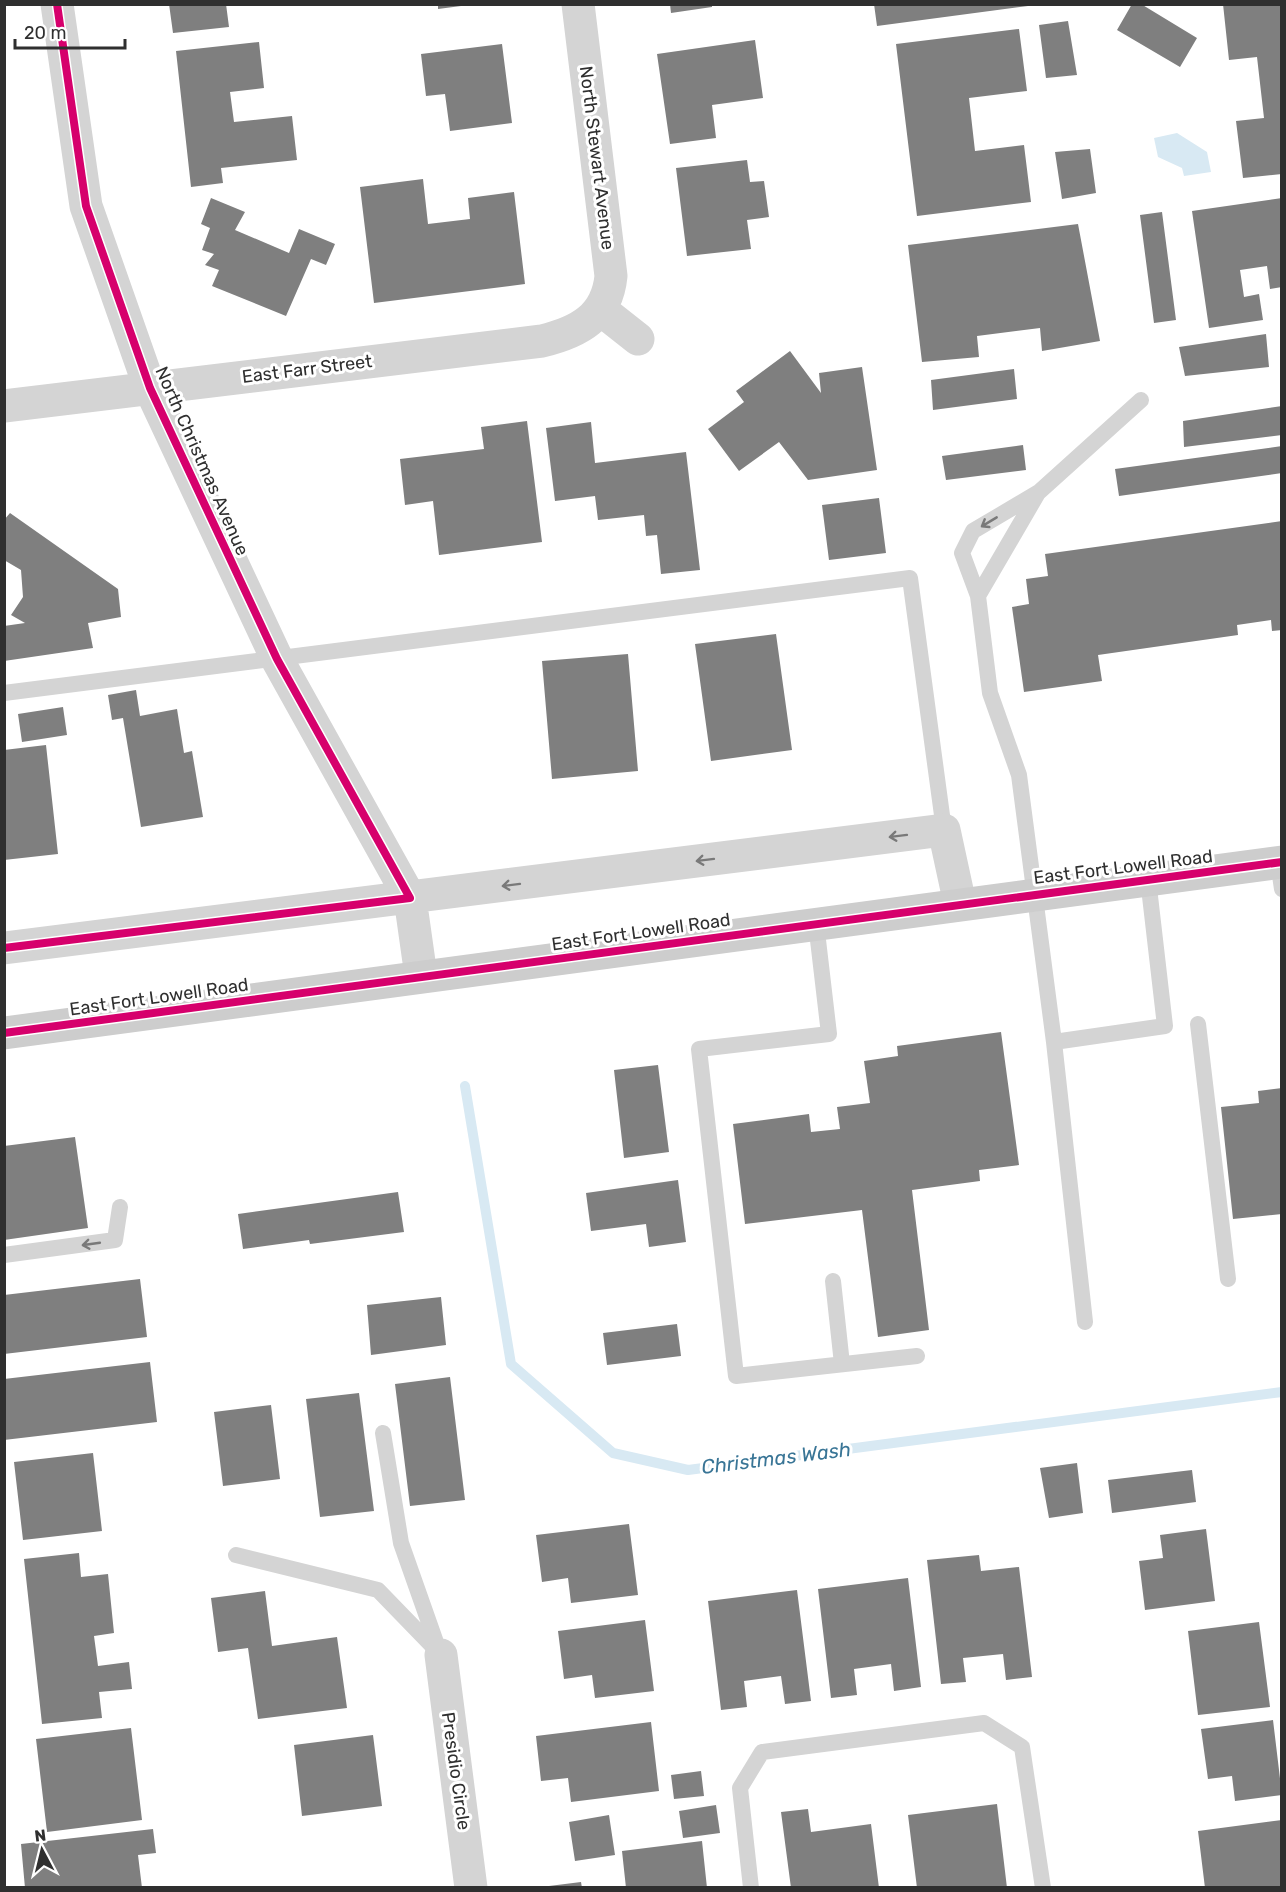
<svg xmlns="http://www.w3.org/2000/svg" width="1286" height="1892" viewBox="0 0 1286 1892" font-family="Rubik,sans-serif">
  <rect width="100%" height="100%" fill="#fff"/>
  <!-- water -->
  <path fill="#d8e9f3" d="M 1177,133 L 1207,152 L 1211,172 L 1184,176 L 1182,168 L 1158,157 L 1154,138 Z"/>
  <g fill="none" stroke-linecap="round" stroke-linejoin="round">
    <!-- stream -->
    <path stroke="#d8e9f3" stroke-width="10" d="M 465,1086 L 511,1364 L 613,1453 L 688,1470 L 1282,1392"/>
  </g>
  <!-- building -->
  <path fill="#7f7f7f" d="M 169,4 L 226,4 L 229,27 L 173,33 Z
    M 438,4 L 461,4 L 461,6 L 438,9 Z
    M 670,4 L 712,4 L 712,7 L 671,13 Z
    M 874,4 L 1028,4 L 1028,6 L 877,26 Z
    M 1132,4 L 1141,4 L 1197,38 L 1180,67 L 1117,30 Z
    M 1223,4 L 1282,4 L 1282,174 L 1243,178 L 1236,121 L 1264,118 L 1257,57 L 1229,60 Z
    M 1068,21 L 1077,75 L 1046,78 L 1039,25 Z
    M 1019,29 L 1027,91 L 969,98 L 975,151 L 1024,145 L 1031,202 L 917,216 L 896,44 Z
    M 755,40 L 763,98 L 712,105 L 716,138 L 670,144 L 657,54 Z
    M 259,42 L 264,88 L 230,92 L 234,122 L 292,116 L 297,160 L 221,168 L 223,183 L 191,187 L 176,51 Z
    M 502,44 L 512,123 L 450,131 L 445,94 L 426,96 L 421,54 Z
    M 1090,149 L 1096,193 L 1062,199 L 1055,152 Z
    M 747,160 L 750,182 L 764,181 L 769,217 L 747,220 L 751,249 L 687,256 L 676,168 Z
    M 423,179 L 428,224 L 470,219 L 468,198 L 514,192 L 525,284 L 374,303 L 360,187 Z
    M 211,198 L 245,212 L 235,230 L 289,253 L 299,229 L 335,244 L 326,265 L 311,259 L 286,316 L 212,286 L 219,270 L 205,265 L 214,254 L 202,250 L 210,228 L 201,224 Z
    M 1282,198 L 1282,287 L 1270,289 L 1267,266 L 1240,270 L 1244,297 L 1259,294 L 1263,320 L 1209,328 L 1192,211 Z
    M 1162,212 L 1176,320 L 1154,323 L 1140,215 Z
    M 1078,224 L 1100,341 L 1042,351 L 1040,328 L 977,336 L 979,357 L 922,362 L 908,245 Z
    M 1266,334 L 1269,367 L 1185,376 L 1179,347 Z
    M 790,351 L 821,393 L 819,373 L 862,367 L 877,470 L 808,480 L 779,442 L 739,471 L 708,429 L 744,402 L 736,391 Z
    M 1014,369 L 1017,399 L 933,410 L 931,380 Z
    M 1282,406 L 1282,435 L 1184,447 L 1183,421 Z
    M 527,421 L 542,542 L 439,555 L 433,501 L 405,505 L 400,459 L 484,449 L 481,427 Z
    M 591,422 L 595,463 L 686,452 L 700,570 L 661,574 L 657,535 L 646,536 L 644,515 L 598,520 L 595,496 L 555,501 L 546,428 Z
    M 1023,445 L 1026,470 L 946,480 L 942,456 Z
    M 1282,446 L 1282,473 L 1119,496 L 1115,469 Z
    M 879,498 L 886,553 L 829,560 L 822,505 Z
    M 10,513 L 118,589 L 121,617 L 88,623 L 93,648 L 4,661 L 4,626 L 25,623 L 11,615 L 23,597 L 21,570 L 4,560 L 4,520 Z
    M 1282,521 L 1282,630 L 1272,631 L 1271,620 L 1237,625 L 1238,635 L 1098,655 L 1102,681 L 1024,692 L 1012,607 L 1029,604 L 1026,579 L 1048,576 L 1045,554 Z
    M 776,634 L 792,750 L 711,761 L 695,644 Z
    M 628,654 L 638,771 L 552,779 L 542,661 Z
    M 136,690 L 140,716 L 177,709 L 184,753 L 192,751 L 203,817 L 141,827 L 123,718 L 112,720 L 108,695 Z
    M 63,707 L 67,735 L 22,742 L 18,714 Z
    M 46,745 L 58,854 L 4,860 L 4,750 Z
    M 1001,1032 L 1019,1165 L 979,1170 L 980,1181 L 912,1190 L 929,1330 L 878,1337 L 862,1210 L 745,1224 L 733,1124 L 809,1114 L 811,1132 L 840,1129 L 837,1107 L 870,1103 L 864,1061 L 898,1056 L 897,1046 Z
    M 658,1065 L 669,1152 L 624,1158 L 614,1070 Z
    M 1282,1088 L 1282,1214 L 1233,1219 L 1221,1107 L 1259,1103 L 1258,1091 Z
    M 75,1137 L 88,1228 L 4,1240 L 4,1146 Z
    M 678,1180 L 686,1242 L 649,1247 L 646,1224 L 591,1231 L 586,1193 Z
    M 398,1192 L 404,1232 L 310,1244 L 309,1240 L 243,1249 L 238,1214 Z
    M 140,1279 L 147,1337 L 4,1354 L 4,1295 Z
    M 441,1297 L 446,1345 L 371,1355 L 367,1305 Z
    M 677,1324 L 681,1356 L 607,1365 L 603,1333 Z
    M 150,1362 L 157,1422 L 4,1440 L 4,1379 Z
    M 450,1377 L 465,1500 L 410,1506 L 395,1384 Z
    M 359,1393 L 374,1511 L 320,1517 L 306,1399 Z
    M 271,1405 L 280,1479 L 223,1486 L 214,1412 Z
    M 93,1453 L 102,1531 L 23,1540 L 14,1462 Z
    M 1077,1463 L 1083,1513 L 1049,1518 L 1040,1468 Z
    M 1192,1470 L 1196,1502 L 1112,1513 L 1108,1480 Z
    M 629,1524 L 638,1595 L 571,1603 L 568,1578 L 542,1582 L 536,1535 Z
    M 1206,1529 L 1215,1601 L 1145,1610 L 1139,1561 L 1163,1558 L 1160,1535 Z
    M 79,1553 L 81,1577 L 108,1574 L 114,1633 L 94,1636 L 98,1666 L 129,1662 L 132,1689 L 99,1692 L 102,1718 L 42,1724 L 24,1559 Z
    M 979,1555 L 981,1571 L 1019,1567 L 1032,1677 L 1006,1680 L 1003,1654 L 963,1658 L 966,1682 L 941,1684 L 927,1560 Z
    M 908,1578 L 921,1687 L 894,1691 L 891,1664 L 854,1669 L 857,1695 L 831,1698 L 818,1589 Z
    M 797,1590 L 811,1701 L 785,1704 L 781,1676 L 744,1681 L 747,1707 L 721,1710 L 708,1601 Z
    M 265,1591 L 272,1646 L 337,1637 L 347,1708 L 258,1719 L 248,1648 L 218,1652 L 211,1598 Z
    M 645,1620 L 654,1691 L 595,1698 L 592,1675 L 564,1679 L 558,1631 Z
    M 1259,1622 L 1270,1707 L 1198,1715 L 1188,1631 Z
    M 1273,1720 L 1282,1795 L 1235,1801 L 1232,1776 L 1208,1779 L 1201,1729 Z
    M 651,1722 L 659,1791 L 571,1802 L 568,1778 L 541,1781 L 536,1736 Z
    M 131,1728 L 142,1820 L 47,1832 L 36,1739 Z
    M 373,1735 L 382,1806 L 302,1816 L 294,1745 Z
    M 701,1771 L 704,1796 L 674,1799 L 671,1775 Z
    M 997,1804 L 1007,1888 L 917,1888 L 908,1815 Z
    M 716,1805 L 720,1833 L 683,1838 L 679,1811 Z
    M 808,1809 L 811,1832 L 871,1824 L 879,1888 L 791,1888 L 781,1812 Z
    M 609,1815 L 615,1855 L 575,1861 L 569,1822 Z
    M 1282,1820 L 1282,1888 L 1205,1888 L 1198,1831 Z
    M 153,1829 L 156,1853 L 138,1855 L 142,1888 L 25,1888 L 21,1844 Z
    M 702,1841 L 707,1888 L 626,1888 L 622,1851 Z
    M 581,1882 L 582,1888 L 549,1888 L 549,1886 Z"/>
  <g fill="none" stroke-linecap="round" stroke-linejoin="round">
    <!-- lane -->
    <path stroke="#d4d4d4" stroke-width="16" d="M 978,596 L 1038,493
      M 4,693 L 910,578 L 944,830
      M 1278,862 L 1282,889
      M 816,923 L 829,1034 L 699,1049 L 736,1376 L 917,1356
      M 1198,1024 L 1228,1279
      M 1054,1042 L 1165,1026 L 1148,879
      M 4,1255 L 115,1240 L 120,1207
      M 833,1281 L 842,1364
      M 1085,1322 L 1054,1042 L 1019,775 L 990,693 L 978,596 L 962,553 L 973,531 L 1039,492 L 1141,400
      M 383,1433 L 401,1543 L 438,1648
      M 236,1555 L 378,1590 L 441,1655
      M 751,1888 L 740,1788 L 762,1752 L 984,1723 L 1022,1747 L 1043,1888"/>
    <!-- street -->
    <path stroke="#d4d4d4" stroke-width="33" d="M 57,4 L 86,206 L 150,388 L 277,659 L 410,898 L 421,976
      M 600,309 L 638,339
      M 4,406 L 542,341 C 579,332 607,317 611,276 L 578,4
      M 4,948 L 944,830 L 960,904
      M 441,1655 L 471,1888"/>
    <!-- secondary -->
    <path stroke="#cdcdcd" stroke-width="33" d="M 4,1033 L 1282,862"/>
    <!-- cycleway casing -->
    <g stroke="#fff" stroke-width="11">
      <path id="cycleway" d="M 4,948 L 410,898 L 277,659 L 150,388 L 86,206 L 57,4
        M 4,1033 L 1282,862"/>
    </g>
    <!-- cycleway -->
    <use href="#cycleway" stroke="#d6006c" stroke-width="8"/>
  </g>
  <!-- one-way arrows -->
  <defs><path id="oneway-shaft" d="M-6 0H5M1.5-3L5.5 0L1.5 3" fill="none" stroke-width="1.6" stroke-linecap="round" stroke-linejoin="round" transform="scale(1.5)"/></defs>
  <g stroke="#797979">
    <use href="#oneway-shaft" transform="translate(989 522) rotate(149)"/>
    <use href="#oneway-shaft" transform="translate(898 836) rotate(173)"/>
    <use href="#oneway-shaft" transform="translate(705 860) rotate(173)"/>
    <use href="#oneway-shaft" transform="translate(511 885) rotate(173)"/>
    <use href="#oneway-shaft" transform="translate(91 1244) rotate(172)"/>
  </g>
  <g text-anchor="middle" dominant-baseline="central" stroke-width="6" stroke-linejoin="round" paint-order="stroke">
    <!-- street labels -->
    <g font-size="18" fill="#2f2f2f" stroke="#fff">
      <text transform="translate(597 158) rotate(83)">North Stewart Avenue</text>
      <text transform="translate(307 369) rotate(-7)">East Farr Street</text>
      <text transform="translate(202 461) rotate(66)">North Christmas Avenue</text>
      <text transform="translate(1123 867) rotate(-7)">East Fort Lowell Road</text>
      <text transform="translate(641 932) rotate(-8)">East Fort Lowell Road</text>
      <text transform="translate(159 997) rotate(-8)">East Fort Lowell Road</text>
      <text transform="translate(456 1771) rotate(82)">Presidio Circle</text>
    </g>
    <!-- water labels -->
    <g font-size="20" font-style="italic" fill="#397596" stroke="#fff">
      <text transform="translate(776 1458) rotate(-7)">Christmas Wash</text>
    </g>
  </g>
  <!-- border -->
  <rect width="1286" height="1892" fill="none" stroke="#2f2f2f" stroke-width="12"/>
  <!-- north arrow -->
  <g transform="translate(42 1850) rotate(353)" stroke="#ffffff" stroke-width="4.5" paint-order="stroke">
  <path d="M0-4.5L10 22L0 15L-10 22Z" fill="#2f2f2f"/>
  <text y="-9" font-size="16" font-weight="bold" text-anchor="middle" fill="#2f2f2f">N</text>
  </g>
  <!-- scale -->
  <path d="M15 39v9h110v-9" fill="none" stroke="#2f2f2f" stroke-width="3"/>
  <text x="24" y="39" font-size="18" fill="#2f2f2f" stroke="#ffffff" stroke-width="4.5" paint-order="stroke">20 m</text>
</svg>
